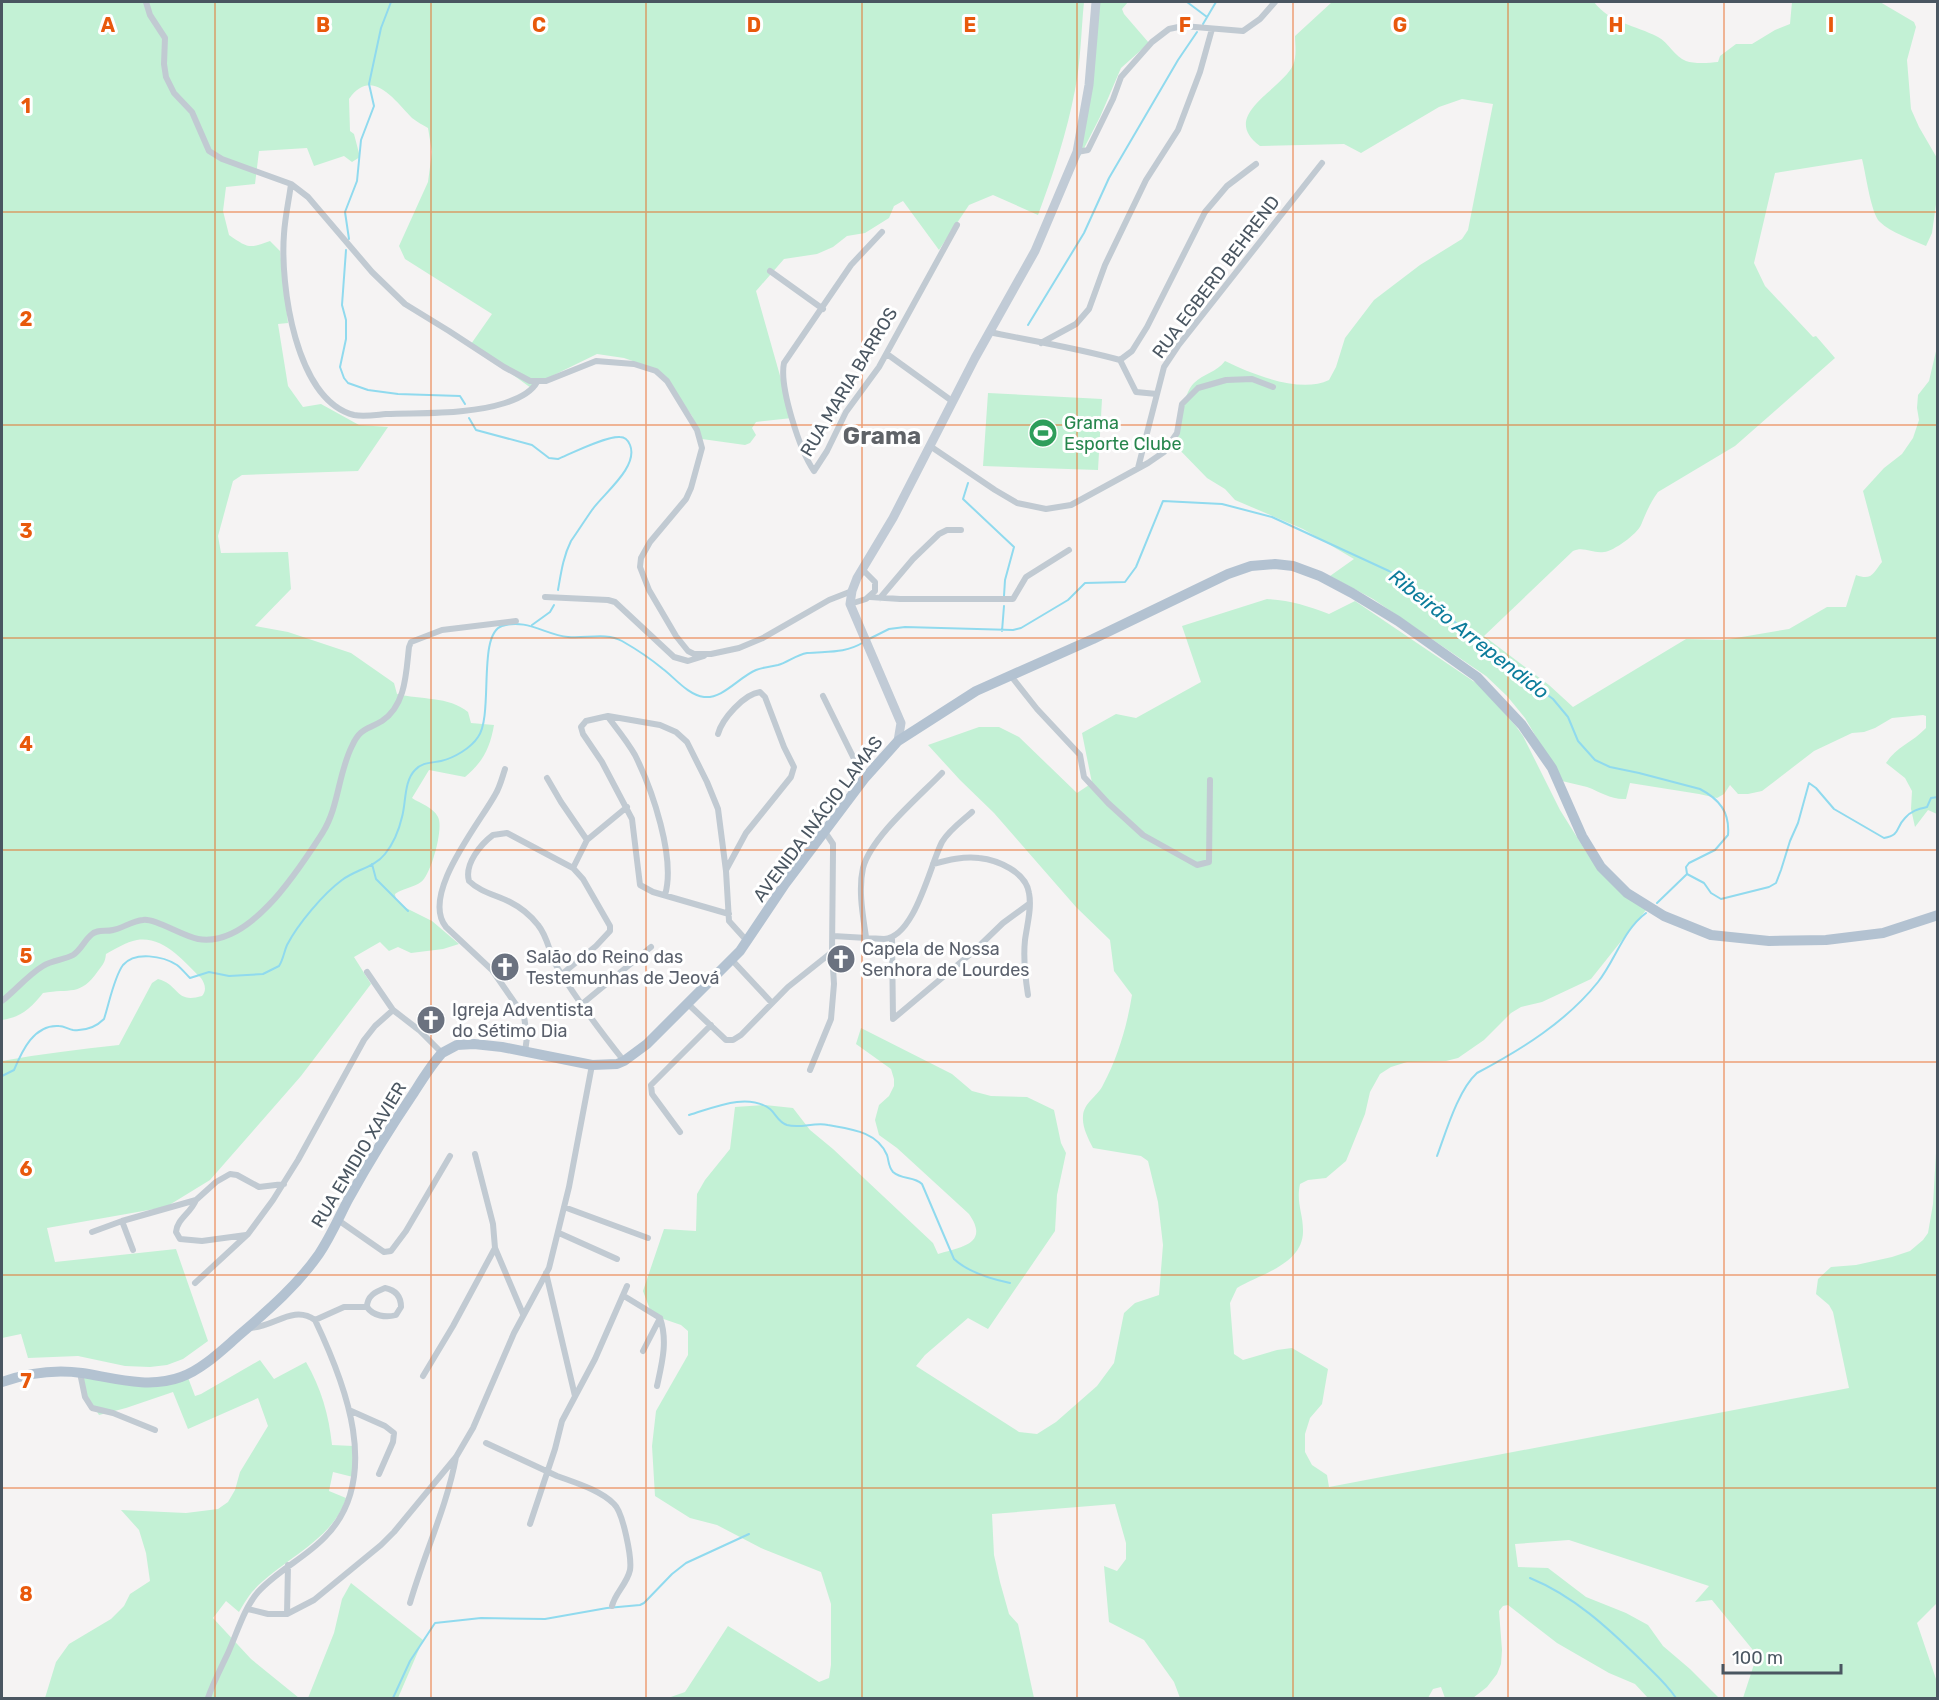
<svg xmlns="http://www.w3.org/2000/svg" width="1939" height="1700" viewBox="0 0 1939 1700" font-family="Rubik,sans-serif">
  <rect width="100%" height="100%" fill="#f5f3f3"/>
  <!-- green -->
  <path fill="#c3f1d5" d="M 2,2 L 1084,2 C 1081,31 1081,61 1075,90 C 1067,132 1053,175 1038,215 L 993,195 L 969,205 L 939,250 L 903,201 L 894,206 L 889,218 L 865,233 L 847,236 L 833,247 L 817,254 L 784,259 L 756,291 L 792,418 L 756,422 L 752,428 L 756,435 L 750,443 L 745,445 L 702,439 L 692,416 L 659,370 L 624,358 L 597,354 L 554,375 L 531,388 L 471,344 L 492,314 L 405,259 L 399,246 L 428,182 L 432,152 L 428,128 C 423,125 417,122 412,118 C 395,101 372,66 349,99 L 350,131 L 354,134 L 360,157 L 352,162 L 344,156 L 314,166 L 307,148 L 259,151 L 255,184 L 226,187 L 223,211 L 229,235 C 248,248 249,249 270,241 L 280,251 L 288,323 L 278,324 L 288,386 L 303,407 L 321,404 L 359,425 L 388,427 L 358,471 L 242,475 L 233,481 L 218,536 L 221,553 L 288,552 L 291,589 L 255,626 L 288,632 L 351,653 L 394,683 L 397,694 C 420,700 449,696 468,712 L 471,723 L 494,725 C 490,748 483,762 465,777 L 429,770 L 412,798 C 421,804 433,807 438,817 C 444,828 431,875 421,882 C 413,888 403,888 395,894 L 396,900 L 406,908 L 432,921 L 459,944 L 443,949 L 411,953 L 398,947 L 389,951 L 380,942 L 354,957 L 371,984 L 301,1076 L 210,1180 L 166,1207 L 47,1228 L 55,1262 L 176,1249 L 208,1341 L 183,1359 L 167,1365 L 150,1367 L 125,1366 L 78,1356 L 28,1358 L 21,1334 L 2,1338 L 2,1061 C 41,1054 80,1049 119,1045 L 152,983 L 158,979 C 180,985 175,1004 202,996 C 207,990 205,984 201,978 C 183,961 164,936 137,940 C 126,942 115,949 106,954 C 105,963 103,964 98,971 C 80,997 70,988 43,993 C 31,1008 22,1017 2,1020 Z
    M 1097,2 L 1128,2 L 1122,9 L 1124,14 L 1149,43 L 1121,68 L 1100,117 L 1079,158 L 1074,163 Z
    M 1332,2 L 1594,2 C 1610,23 1635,25 1658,37 C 1668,42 1675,57 1686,61 C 1694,64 1709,63 1718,62 L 1720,56 L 1736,44 L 1752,44 L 1775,30 L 1790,24 L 1792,2 L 1880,2 L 1914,22 L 1916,27 L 1907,60 L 1911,109 L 1919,127 L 1937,158 L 1937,197 L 1932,233 L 1926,246 C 1913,240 1890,232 1880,222 C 1871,214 1866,174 1862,159 L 1775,173 L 1754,263 L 1765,286 L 1813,337 L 1816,336 L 1835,358 L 1735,446 L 1658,492 C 1650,503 1646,513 1641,525 C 1637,534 1614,551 1604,552 C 1593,554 1584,546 1573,551 L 1484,636 L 1549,685 L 1573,707 L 1686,639 L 1724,640 L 1789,629 L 1827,607 L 1846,607 L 1856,575 C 1872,581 1873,573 1882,562 L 1863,491 L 1884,468 L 1902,454 L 1913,438 L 1919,420 L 1917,408 L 1918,395 L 1929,381 L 1937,347 L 1937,814 L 1928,810 L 1915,827 L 1911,809 L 1912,791 L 1905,778 L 1886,763 C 1896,747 1913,742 1926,728 L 1926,716 L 1923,715 L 1892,718 L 1875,728 L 1864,732 L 1852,733 L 1814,751 L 1762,791 L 1748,794 L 1738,794 L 1730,785 L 1724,794 L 1717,798 L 1699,794 L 1630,783 L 1626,799 C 1611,800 1601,792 1587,787 C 1579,785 1570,783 1562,781 L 1525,718 L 1507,696 L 1486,676 L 1373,599 L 1330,576 L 1354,559 L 1303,529 L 1235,500 L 1225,489 L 1207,478 L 1173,443 C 1178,428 1183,394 1194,383 C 1203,374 1217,372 1225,361 C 1252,374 1300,394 1329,380 L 1336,367 L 1345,338 L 1374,300 L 1420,265 L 1462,239 L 1468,230 L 1493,104 L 1462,99 L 1439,107 L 1361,153 L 1344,144 L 1260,146 C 1218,115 1282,90 1293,65 C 1297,56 1295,45 1295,36 Z
    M 988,393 L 1102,399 L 1098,470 L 983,466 Z
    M 1267,599 C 1289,600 1309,606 1329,614 L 1355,601 L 1479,685 L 1515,725 L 1523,736 L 1560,810 L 1590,858 L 1646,910 L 1591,979 L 1542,1002 L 1521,1007 L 1511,1013 L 1484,1040 L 1458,1058 L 1446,1061 L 1407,1062 L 1391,1067 L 1380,1074 L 1370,1092 L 1365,1114 L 1346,1161 L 1326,1178 L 1308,1180 L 1300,1184 C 1296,1203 1303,1213 1303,1230 C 1304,1264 1260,1274 1237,1288 L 1230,1303 L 1234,1354 L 1243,1360 L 1277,1350 L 1292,1348 L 1328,1369 L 1322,1404 L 1310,1418 L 1305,1434 L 1305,1452 L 1312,1465 L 1327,1475 L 1329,1487 L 1849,1388 L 1833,1312 L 1829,1305 L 1816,1294 L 1818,1279 L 1831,1267 L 1856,1265 L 1892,1257 L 1910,1251 L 1923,1240 L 1928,1233 L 1933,1204 L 1937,1136 L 1938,1602 L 1917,1623 L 1937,1682 L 1937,1698 L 1743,1698 L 1757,1655 L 1712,1600 L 1695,1602 L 1709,1586 L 1569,1540 L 1515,1544 L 1518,1567 L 1548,1568 L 1586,1597 L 1626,1613 L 1648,1625 L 1663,1646 L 1690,1669 L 1719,1698 L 1648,1698 L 1635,1684 L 1609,1673 L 1557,1643 L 1508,1605 L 1503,1606 L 1499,1611 L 1502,1650 L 1501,1664 L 1497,1674 L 1487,1687 L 1473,1698 L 1445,1698 L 1441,1687 L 1433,1689 L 1428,1698 L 1180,1698 L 1174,1682 L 1144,1640 L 1109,1622 L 1104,1566 L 1117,1571 L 1126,1559 L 1126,1543 L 1115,1504 L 992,1514 L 994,1555 L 1000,1582 L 1009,1614 L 1018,1624 L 1034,1698 L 668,1698 L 685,1692 L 728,1626 L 819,1682 L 829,1678 L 831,1665 L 831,1604 L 821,1572 L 761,1548 L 717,1525 L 690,1518 L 655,1496 L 652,1446 L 656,1411 L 688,1355 L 688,1331 L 681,1325 L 652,1315 L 643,1291 L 664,1229 L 696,1231 L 697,1194 L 705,1180 L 730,1149 L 735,1107 L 765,1105 L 793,1108 L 810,1130 L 833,1149 L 933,1243 L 938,1254 C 961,1247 990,1244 969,1214 L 897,1148 L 879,1135 L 875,1120 L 879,1105 L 889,1096 L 894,1086 L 894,1079 L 891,1069 L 856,1044 L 861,1028 L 952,1074 L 972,1091 L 991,1096 L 1027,1097 L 1054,1110 L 1061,1143 L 1066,1153 L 1057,1195 L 1055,1231 L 988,1329 L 968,1318 L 925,1355 L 916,1366 L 1019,1432 L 1037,1434 L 1056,1422 L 1097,1386 L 1114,1363 L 1124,1313 L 1135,1303 L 1159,1295 L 1163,1245 L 1158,1202 L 1148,1161 L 1141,1156 L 1093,1148 C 1088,1138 1082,1127 1083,1116 C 1084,1102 1098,1096 1103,1085 C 1118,1057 1127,1026 1132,995 L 1114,971 L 1110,940 L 1076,907 L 994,813 L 960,780 L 928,745 L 979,727 L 999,727 L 1019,737 L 1077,793 L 1092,783 L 1082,733 L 1116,714 L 1136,718 L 1201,682 L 1182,626 Z
    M 260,1360 L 274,1379 L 306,1362 C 321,1388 329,1415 332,1445 L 353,1446 L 353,1477 L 333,1472 L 329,1491 L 346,1498 C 334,1540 279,1561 252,1592 C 247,1598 243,1605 239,1612 L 226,1601 L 213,1618 L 251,1659 L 299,1698 L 45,1698 L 56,1662 L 69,1644 L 111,1619 L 124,1606 L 130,1594 L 150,1581 L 146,1553 L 139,1530 L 121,1510 L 186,1513 L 218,1509 L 228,1502 L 235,1490 L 240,1472 L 268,1426 L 258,1398 L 188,1429 L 173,1392 L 126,1408 L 99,1415 L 86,1394 L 80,1371 L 134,1383 L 187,1375 L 195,1396 L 201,1394 Z
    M 351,1583 L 423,1640 L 398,1698 L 308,1698 L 334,1633 L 342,1599 Z"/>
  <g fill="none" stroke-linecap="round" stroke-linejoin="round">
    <!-- stream -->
    <path stroke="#90daee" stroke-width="2" d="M 1187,2 L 1207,17
      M 1203,24 L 1216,2
      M 349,239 L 345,212 L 357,181 L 361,140 L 374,106 L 369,84 L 381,28 L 391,2
      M 346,250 L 342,305 L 346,320 L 346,339 L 340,367 L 344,378 L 348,383 L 368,390 L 398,394 L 460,396 L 465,404
      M 1028,325 L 1084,233 L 1109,178 L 1178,60 L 1197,32
      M 469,418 L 476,430 L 532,445 L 549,458 L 558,459 C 572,453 606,436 620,437 C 624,437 628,440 630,445 C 639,467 603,494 592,510 C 585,520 578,531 571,541 C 563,557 561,573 558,590
      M 968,483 L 963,499 L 1014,547 L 1005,580 L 1004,596
      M 532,625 L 550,612 L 554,605
      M 1002,631 L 1004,606
      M 869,639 L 889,629 L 905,627 L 1013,630 L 1021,628 L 1068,600 L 1085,583 L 1125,582 L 1136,567 L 1163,501 L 1222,504 L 1272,517 L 1389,571 L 1398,576 L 1456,623 L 1479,637 L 1514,670 L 1553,699 L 1568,717 L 1578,741 L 1595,760 L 1610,767 L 1639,773 L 1700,789 C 1719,799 1730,812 1728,835 L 1715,850 L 1689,863 L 1686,867 L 1687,874
      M 372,864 L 376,879 L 408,911
      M 1687,874 L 1704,883 L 1711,893 L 1721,899 L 1769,887 L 1776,883 L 1781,870 L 1790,841 L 1798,823 L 1809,783 L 1816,788 L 1834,809 L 1884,838 C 1901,835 1895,828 1905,818 C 1911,811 1918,809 1927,807 L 1931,798 L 1938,797
      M 1657,903 L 1687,874
      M 2,1076 L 14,1070 C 22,1051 34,1024 59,1026 C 64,1026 68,1029 73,1030 C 85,1031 96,1027 104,1019 C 109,1004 114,977 123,965 C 135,951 163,956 177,965 C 182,969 186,974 190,978 L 209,972 L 229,976 L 263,974 L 279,966 C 283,960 284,952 287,945 C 298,924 323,894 342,880 C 355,870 375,867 385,854 C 393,844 399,830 402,817 C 406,803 404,781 415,770 C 422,762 432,763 441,761 C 454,758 471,748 478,737 C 494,715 477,634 502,626 C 526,618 546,635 568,637 C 585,639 606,632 622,641 C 636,649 651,659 663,669 C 675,678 688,695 704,697 C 723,699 739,677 756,670 C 763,667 770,667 778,665 C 788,662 796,655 807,653 C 828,651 844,654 864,642
      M 689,1115 C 713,1108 747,1092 770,1109 C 776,1114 778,1122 787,1125 C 800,1129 814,1122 828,1125 C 850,1129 877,1131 887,1155 C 889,1161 888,1166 893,1172 C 902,1180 914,1176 922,1184 L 954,1259 C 969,1273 991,1279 1010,1283
      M 1437,1156 C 1446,1132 1458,1090 1477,1073 C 1522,1049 1566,1022 1598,982 C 1615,961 1623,930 1646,913
      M 1530,1578 C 1574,1596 1608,1628 1642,1661 C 1655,1674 1666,1683 1676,1698
      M 393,1698 L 410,1661 L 435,1623 L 481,1618 L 545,1619 L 607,1608 L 640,1605 L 644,1603 L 672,1574 L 686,1563 L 749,1534"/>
    <!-- street -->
    <path stroke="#c1cad2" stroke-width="6" d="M 146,2 L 150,15 L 165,38 L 164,64 L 166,77 L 174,93 L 192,112 L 209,151 L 222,159 L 291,184 L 308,197 L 372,272 L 405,304 L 449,331 L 504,367 L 530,381 L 546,381 L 596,361 L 634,364 L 656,371 L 667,381 L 697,430 L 702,448 L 691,488 L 686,499 L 650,542 L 641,558 L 640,567 L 649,590 L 676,636 L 688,651 L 694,654 L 711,654 L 739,648 L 763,638 L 829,600 L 852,591
      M 1077,152 L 1088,150 L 1113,99 L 1121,77 L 1152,42 L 1169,29 L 1183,26 L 1243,31 L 1260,19 L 1275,2
      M 291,184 C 289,200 285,217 284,234 C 280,284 295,400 354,415 C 364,417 375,415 386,414 C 411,413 437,414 463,411 C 485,409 526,402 537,382
      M 882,232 L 851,265 L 784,363 C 779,387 800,451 814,471 L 827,451 L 846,412 L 879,367 L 957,225
      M 770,271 L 823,309
      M 989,332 C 1033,341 1077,348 1120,360 L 1136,392 L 1157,394
      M 1041,343 L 1076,324 L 1089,309 L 1105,265 L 1146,180 L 1178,130 L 1200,72 L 1212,29
      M 887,354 L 952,401
      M 1120,360 L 1132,351 L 1147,327 L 1205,212 L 1227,186 L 1256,164
      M 930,446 L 995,490 L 1017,503 L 1046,509 L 1071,505 L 1148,463 L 1164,452 L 1177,433 L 1182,404 L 1198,388 L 1226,380 L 1252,379 L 1273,387
      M 1138,468 L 1164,367 L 1178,346 L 1322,163
      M 545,597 L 608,600 L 615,602 L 674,657 L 688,661 L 704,656
      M 870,597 L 900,599 L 1013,599 L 1026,577 L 1069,550
      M 880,598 L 913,559 L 939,534 L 947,530 L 961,530
      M 850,604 L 866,599 L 875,591 L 875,582 L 862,569
      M 1011,676 L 1037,709 L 1080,755 L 1084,777 L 1108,803 L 1143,835 L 1197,865 L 1209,862 L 1210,780
      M 823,696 L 864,779
      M 608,717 C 617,729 627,741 635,755 C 652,789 676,858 665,895
      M 718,734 C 722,719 744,694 760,692 L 765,697 L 784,747 L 794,767 L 791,777 L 746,833 L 726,870
      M 505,769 C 502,778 500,787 495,795 C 479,824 420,895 446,927 L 492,970 L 524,1016 L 527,1037 L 525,1052
      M 547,778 L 561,802 L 587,840
      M 933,864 C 948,860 964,856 979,858 C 998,860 1026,872 1029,893 C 1032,908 1027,925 1025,940 C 1023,959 1025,976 1028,995
      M 573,868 L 587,840 L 627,807
      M 729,914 L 653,892 L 640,885 L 632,819 L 602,762 L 583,734 L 581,727 L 586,721 L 608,716 L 660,725 L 676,732 L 687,742 L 707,782 L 718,809 L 726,871 L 729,921 L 747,941
      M 833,936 L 884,939 C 915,937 930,865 942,842 C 949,830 962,821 972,812
      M 866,937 C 863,916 858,890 863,868 C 871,837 920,796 942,773
      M 892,939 L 893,1019 L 974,951 L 1003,923 L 1029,904
      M 731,959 L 772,1003
      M 367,972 L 393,1010 L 419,1030 L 442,1053
      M 562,974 L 596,946 L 610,931 L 610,926 L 583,879 L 573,868 L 507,833 L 493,835 C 481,844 464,864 469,881 C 480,892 496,895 510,902 C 520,907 531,916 538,925 C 548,937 549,953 557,967 C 577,1000 600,1031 624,1061
      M 2,1001 C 16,990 28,975 43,966 C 52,960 64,960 73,955 C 81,950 84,941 91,935 C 97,929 105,932 113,930 C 123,928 132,921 143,920 C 155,918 182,936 198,939 C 250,948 299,869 323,832 C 339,806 338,774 352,746 C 360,728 367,730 382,721 C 406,705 406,673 409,647 L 411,642 L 442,630 L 516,621
      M 687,1003 L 726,1040 L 733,1040 L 741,1035 L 788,987 L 832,952
      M 582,1004 L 651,947
      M 810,1070 L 831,1019 L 834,984 L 832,952 L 833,852 L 833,844 L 825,832
      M 680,1132 L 652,1094 L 651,1085 L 711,1025
      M 475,1154 L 493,1224 L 495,1248 L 523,1314
      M 196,1200 C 191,1213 177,1219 176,1232 L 180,1239 L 202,1241 L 246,1235
      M 564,1207 L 648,1238
      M 338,1220 L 384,1252 L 391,1251 L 406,1231 L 450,1156
      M 122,1221 L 133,1250
      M 92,1232 L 122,1221 L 196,1200 L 216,1182 L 230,1174 L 237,1175 L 259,1187 L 284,1184
      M 559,1233 L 617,1259
      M 546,1273 L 575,1396
      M 195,1283 L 248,1234 L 273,1200 L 298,1160 L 364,1040 L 375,1026 L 393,1010
      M 385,1288 C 395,1290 401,1296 401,1307 L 396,1315 C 386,1318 373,1316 367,1307 C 367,1296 375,1292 385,1288 Z
      M 624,1296 L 660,1318 C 668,1341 662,1363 657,1386
      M 315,1320 L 344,1307 L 367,1307
      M 643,1351 L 660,1318
      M 80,1373 L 85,1397 L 92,1408 L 113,1413 L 155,1430
      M 423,1376 L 453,1326 L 495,1248
      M 349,1410 L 385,1426 L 394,1433 L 393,1442 L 379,1474
      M 486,1443 C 510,1454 533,1465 557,1476 C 576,1483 600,1490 614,1504 C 623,1512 632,1558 630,1570 C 627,1584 615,1593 612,1606
      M 530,1524 L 555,1449 L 562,1421 L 595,1359 L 627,1286
      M 410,1603 C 424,1554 447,1507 456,1457
      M 248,1609 L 268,1614 L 287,1614 L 314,1600 L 381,1545 L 394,1532 L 456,1457 L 473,1428 L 514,1333 L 549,1268 L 569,1187 L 592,1065
      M 287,1614 L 288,1565
      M 208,1698 C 213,1683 221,1668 228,1653 C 237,1633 244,1608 258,1592 C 278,1570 305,1558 325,1537 C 383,1478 345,1383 315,1320 C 293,1304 273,1328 249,1328"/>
    <!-- secondary -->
    <path stroke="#c1cbd6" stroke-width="9" d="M 898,741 L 901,723 L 850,604 L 852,591 L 857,578 L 893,518 L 975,358 L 1035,251 L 1077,152 L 1089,85 L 1096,2"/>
    <!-- primary -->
    <path stroke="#b3c2d1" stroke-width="10" d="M 2,1382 C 28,1373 54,1369 82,1373 C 114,1378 149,1389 181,1377 C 201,1370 220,1352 236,1338 C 266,1312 296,1287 319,1254 C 331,1236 339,1217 349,1198 C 369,1162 390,1128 413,1094 C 422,1080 431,1065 442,1053 L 457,1045 L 474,1044 L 502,1047 L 592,1065 L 617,1064 L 624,1061 L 647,1044 L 740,951 L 785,884 L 864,779 L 898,741 L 976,691 L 1093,639 L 1228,574 L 1251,566 L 1275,564 L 1293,566 L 1320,576 L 1352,593 L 1398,621 L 1477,677 L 1522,725 L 1552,768 L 1582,836 L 1601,867 L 1627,893 L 1664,916 L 1711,935 L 1769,941 L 1826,940 L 1883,933 L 1938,915"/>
  </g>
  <!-- grid -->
  <path fill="none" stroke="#e8590c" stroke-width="1.5" stroke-opacity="0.55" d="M 215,2 L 215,1698M 431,2 L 431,1698M 646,2 L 646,1698M 862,2 L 862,1698M 1077,2 L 1077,1698M 1293,2 L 1293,1698M 1508,2 L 1508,1698M 1724,2 L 1724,1698M 2,212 L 1938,212M 2,425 L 1938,425M 2,638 L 1938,638M 2,850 L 1938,850M 2,1062 L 1938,1062M 2,1275 L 1938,1275M 2,1488 L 1938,1488"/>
  <!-- icons -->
  <defs>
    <g id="stadium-disc" transform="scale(1.5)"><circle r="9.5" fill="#2e9e5b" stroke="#fff"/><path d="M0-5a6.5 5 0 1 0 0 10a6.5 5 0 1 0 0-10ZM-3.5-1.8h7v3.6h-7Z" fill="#fff"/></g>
    <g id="church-disc" transform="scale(1.5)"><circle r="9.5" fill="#6b7280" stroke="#fff"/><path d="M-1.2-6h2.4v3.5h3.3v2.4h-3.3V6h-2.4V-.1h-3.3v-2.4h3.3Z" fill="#fff"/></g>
  </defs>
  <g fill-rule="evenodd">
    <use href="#stadium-disc" x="1043" y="433"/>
    <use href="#church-disc" x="841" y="959"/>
    <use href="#church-disc" x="505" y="967"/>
    <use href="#church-disc" x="431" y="1020"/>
  </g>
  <g text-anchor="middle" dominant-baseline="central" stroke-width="6" stroke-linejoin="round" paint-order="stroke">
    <!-- street labels -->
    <g font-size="18" fill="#4a5661" stroke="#fff">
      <text transform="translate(1216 277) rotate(-53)">RUA EGBERD BEHREND</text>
      <text transform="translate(849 382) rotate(-59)">RUA MARIA BARROS</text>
      <text transform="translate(818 819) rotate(-53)">AVENIDA INÁCIO LAMAS</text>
      <text transform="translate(359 1155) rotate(-59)">RUA EMIDIO XAVIER</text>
    </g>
    <!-- leisure labels -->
    <g font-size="18" fill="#27864d" stroke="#fff" text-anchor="start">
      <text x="1064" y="423">Grama<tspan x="1064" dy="21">Esporte Clube</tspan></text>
    </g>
    <!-- worship labels -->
    <g font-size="18" fill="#5b616d" stroke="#fff" text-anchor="start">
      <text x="862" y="949">Capela de Nossa<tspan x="862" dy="21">Senhora de Lourdes</tspan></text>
      <text x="526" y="957">Salão do Reino das<tspan x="526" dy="21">Testemunhas de Jeová</tspan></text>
      <text x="452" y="1010">Igreja Adventista<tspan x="452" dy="21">do Sétimo Dia</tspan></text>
    </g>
    <!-- water labels -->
    <g font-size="20" font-style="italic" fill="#0c7c9b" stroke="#fff">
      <text transform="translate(1469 634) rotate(38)">Ribeirão Arrependido</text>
    </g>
    <!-- district labels -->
    <g font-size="24" font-weight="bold" fill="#5f6368" stroke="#fff">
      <text x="882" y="436">Grama</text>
    </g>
  </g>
  <g font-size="20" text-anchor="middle" font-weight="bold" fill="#e8590c" stroke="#fff" stroke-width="6" stroke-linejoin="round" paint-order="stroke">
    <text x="108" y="32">A</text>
    <text x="323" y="32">B</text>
    <text x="539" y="32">C</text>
    <text x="754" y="32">D</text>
    <text x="970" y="32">E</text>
    <text x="1185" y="32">F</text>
    <text x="1400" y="32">G</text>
    <text x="1616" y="32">H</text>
    <text x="1831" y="32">I</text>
    <text x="26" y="113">1</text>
    <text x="26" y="326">2</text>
    <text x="26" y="538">3</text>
    <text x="26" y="751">4</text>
    <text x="26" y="963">5</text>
    <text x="26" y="1176">6</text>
    <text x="26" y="1388">7</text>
    <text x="26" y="1601">8</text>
  </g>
  <!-- border -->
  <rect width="1939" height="1700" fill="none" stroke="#4a5661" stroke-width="6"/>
  <!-- scale -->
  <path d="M1723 1664v9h118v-9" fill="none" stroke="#4a5661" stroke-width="3"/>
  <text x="1732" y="1664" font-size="18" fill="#4a5661" stroke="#ffffff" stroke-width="4.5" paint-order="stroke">100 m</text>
</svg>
